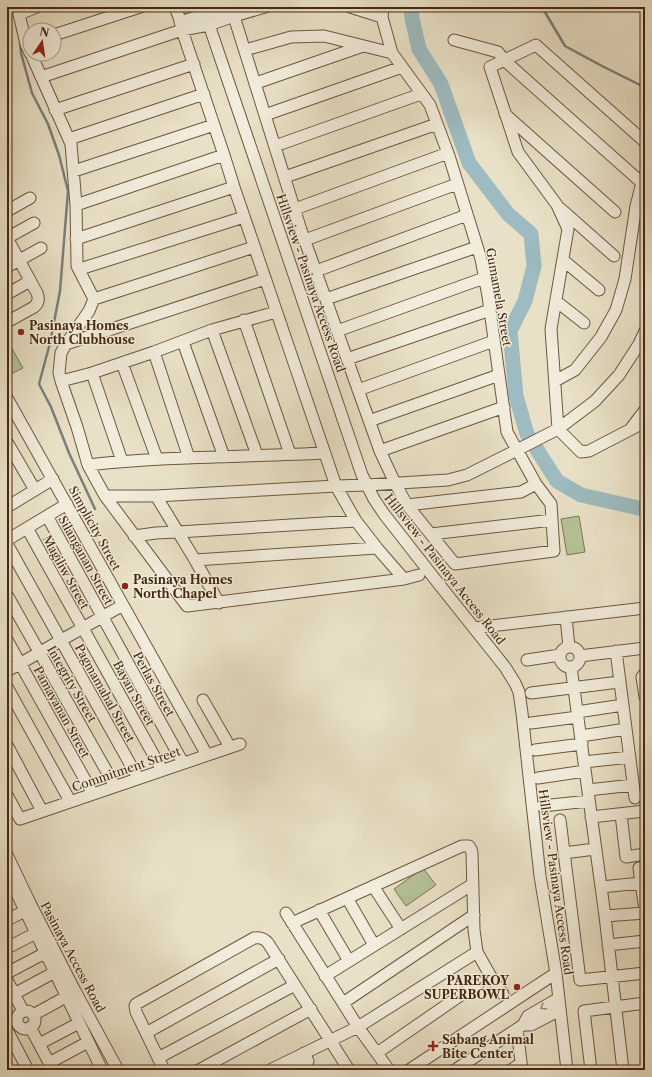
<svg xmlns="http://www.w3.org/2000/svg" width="652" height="1077" viewBox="0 0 652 1077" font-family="'Libre Caslon Text',serif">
  <rect width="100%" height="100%" fill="#e9e1c7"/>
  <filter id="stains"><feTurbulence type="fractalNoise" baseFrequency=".005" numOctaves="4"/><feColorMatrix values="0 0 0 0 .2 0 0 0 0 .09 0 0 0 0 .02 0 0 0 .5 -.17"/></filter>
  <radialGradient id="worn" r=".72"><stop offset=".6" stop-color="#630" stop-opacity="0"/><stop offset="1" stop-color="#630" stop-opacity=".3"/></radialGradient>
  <!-- garden -->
  <path fill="#b5c397" stroke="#7e7654" d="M 7,340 L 23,368 L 7,376 Z
    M 579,516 L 585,552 L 567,555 L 561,519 Z
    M 423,868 L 436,885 L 406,906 L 394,889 Z"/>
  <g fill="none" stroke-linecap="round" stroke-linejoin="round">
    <!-- stream -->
    <path stroke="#7a807a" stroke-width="2.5" d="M 542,7 L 565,46 L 602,66 L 640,85 L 645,90
      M 20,42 L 21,53 L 32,93 L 48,124 L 59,155 L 68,191 L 60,291 L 50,343 L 39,384 L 51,407 L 69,453 L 95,509"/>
    <!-- river -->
    <path stroke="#9dbbc0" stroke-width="15" d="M 411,7 L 412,18 L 419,49 L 441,84 L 469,163 L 508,214 L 531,234 L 534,266 L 525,301 L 510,331 L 516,396 L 527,434 L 557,481 L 581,495 L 639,508 L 645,508"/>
    <!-- minor casing -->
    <g stroke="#6f563e" stroke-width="13">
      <path id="minor" d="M 175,7 L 179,17 L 182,30 L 224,155 L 234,187 L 336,486 L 356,521 L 377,548 L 404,579
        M 203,7 L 362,475 L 374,499 L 384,514 L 438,583 L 505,667 L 515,683 L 519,692 L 522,713 L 540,876 L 556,973 L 567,1070
        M 231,7 L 301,230 L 380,451 L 395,483 L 407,505 L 455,564 L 554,551 L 551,504 L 536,484 L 507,432 L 488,296 L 481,259 L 449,156 L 430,105 L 392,53 L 382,17 L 383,7
        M 350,7 L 382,17
        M 180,22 L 228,7
        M 54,35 L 140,7
        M 454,40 L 498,52 L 504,60 L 642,183
        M 245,50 L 291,37 L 324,36 L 392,53
        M 30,53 L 26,44 L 19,14 L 37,7
        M 31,54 L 71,144 L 76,205 L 77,262 L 77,266 L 94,299 L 89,311 L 66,344 L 61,353 L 59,373 L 61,381
        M 41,77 L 182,30 L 209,25 L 234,16 L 265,7
        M 256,83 L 363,46
        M 55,110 L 194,64
        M 505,114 L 615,212
        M 265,115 L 402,67
        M 69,139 L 204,94
        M 645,142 L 536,45 L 490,67 L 518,152 L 557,205 L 568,229 L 551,329 L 558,429 L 581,452 L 589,451 L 645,422
        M 275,146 L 421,94
        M 74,171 L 214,125
        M 285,177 L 437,124
        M 76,205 L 224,155
        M 295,209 L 448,153
        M 561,209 L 614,256
        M 7,211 L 30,198
        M 7,238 L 37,293 C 39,298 39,303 34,307 L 7,322
        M 7,238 L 34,223
        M 76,239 L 234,187
        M 305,240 L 457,184
        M 563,260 L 599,290
        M 7,267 L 41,248
        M 80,269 L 244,217
        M 316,271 L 467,215
        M 7,294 L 30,281
        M 94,299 L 153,280 L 254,247
        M 326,299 L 477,247
        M 556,301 L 584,323
        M 276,312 L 212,330 L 154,352 L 92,373 L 61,381 L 77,427 L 88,465 L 105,496 L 187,606 L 404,579 L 419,575
        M 244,320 L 290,454
        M 212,330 L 257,455
        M 337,331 L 484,278
        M 183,342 L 224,457
        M 66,344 L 265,279
        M 154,352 L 189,458
        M 347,359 L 490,310
        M 122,363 L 157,459
        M 92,373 L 122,461
        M 555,381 L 575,370 L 601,337 L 616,310 L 625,279 L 636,206 L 642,183 L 645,175
        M 358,390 L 494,341
        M 7,398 L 207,755
        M 369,421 L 499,375
        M 632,427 L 645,410
        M 7,442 L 35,490
        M 380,451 L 504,407
        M 88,465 C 166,456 246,457 325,453
        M 105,496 L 156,496 L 336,486 L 367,485 L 448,480 L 467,475 L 517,450 L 558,429 L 595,401 L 619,375 L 639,344 L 645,331
        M 156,496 L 178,532 L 356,521
        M 407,505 L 521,492 L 536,484
        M 7,507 L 53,479
        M 47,516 L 183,763
        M 27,528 L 162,770
        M 431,534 L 552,520
        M 134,536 L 156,533 L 178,532 L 195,560 L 219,603
        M 7,540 L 67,504
        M 7,544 L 138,778
        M 195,560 L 377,548
        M 7,595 L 115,786
        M 566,617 L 569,647
        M 474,628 L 645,608
        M 7,640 L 93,794
        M560 657a10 10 0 1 1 20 0a10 10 0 1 1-20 0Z
        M 616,651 L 635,798
        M 580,656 L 645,648
        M 527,660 L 560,655
        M 571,667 L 605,916 L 623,1070
        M 7,671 L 123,605
        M 645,673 L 642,677 L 645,697
        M 7,687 L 70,801
        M 531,693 L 619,682
        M 203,700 L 230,747
        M 577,712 L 623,705
        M 531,723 L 578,717
        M 581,736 L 626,729
        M 7,745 L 42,811
        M 535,750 L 582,744
        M 584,762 L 630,757
        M 538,778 L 585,771
        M 588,790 L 633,785
        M 7,795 L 20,819 L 240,744
        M 542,806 L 589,801
        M 621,814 L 626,857 L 645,854
        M 591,817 L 645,811
        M 560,820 L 580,980 L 645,973
        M 564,853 L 595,849
        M 7,855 L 30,903 L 75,991 L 118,1070
        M 639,868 L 641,883
        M 7,873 L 102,1070
        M 373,886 L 401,929
        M 601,887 L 641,883 L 645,910
        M 347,898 L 374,945
        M 319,910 L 349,961
        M 286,913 L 358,1027 L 389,1070
        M 605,916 L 645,913
        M 7,920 L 25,911
        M 292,923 L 462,846 L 469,846 L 471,849 L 472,853 L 474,930 L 477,952 L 490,975 L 503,994
        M 608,945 L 645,941
        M 7,948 L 36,933
        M 7,973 L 45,953
        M 325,976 L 473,884
        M 7,980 L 23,1011
        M 14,994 L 55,972
        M 343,1003 L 474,915
        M17 1020a9 9 0 1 1 18 0a9 9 0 1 1-18 0Z
        M 33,1015 L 73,993
        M 523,1025 L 531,1025 L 560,1010
        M 30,1027 L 53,1070
        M 517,1029 L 522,1070
        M 7,1030 L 28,1070
        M 146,1033 L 279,959
        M 39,1044 L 79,1023
        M 377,1053 L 490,975
        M 158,1058 L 295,985
        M 49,1063 L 88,1042
        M 164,1070 L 136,1012 L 135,1006 L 136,1004 L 254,938 C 260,937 264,938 268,943 L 349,1070
        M 199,1070 L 311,1009
        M 270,1070 L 358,1027 L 477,952
        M 293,1070 L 308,1061 L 304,1053
        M 409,1070 L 556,973
        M 455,1070 L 523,1025 L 528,1016 L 559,998
        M 511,1070 L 521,1063
        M 591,1070 L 584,1011 L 645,1003"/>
    </g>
    <!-- minor -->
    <use href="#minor" stroke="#f1ecdb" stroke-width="11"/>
  </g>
  <!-- one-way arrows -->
  <defs><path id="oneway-chevron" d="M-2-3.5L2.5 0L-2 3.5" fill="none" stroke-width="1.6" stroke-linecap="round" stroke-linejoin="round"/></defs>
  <use stroke="#9c8a76" href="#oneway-chevron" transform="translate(543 1007) rotate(150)"/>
  <!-- markers -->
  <g fill="#8f2418" stroke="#f1ecdb" stroke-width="1.5">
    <circle cx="21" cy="332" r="4"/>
    <circle cx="125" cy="586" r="4"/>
    <circle cx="517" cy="987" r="4"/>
    <path d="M431 1040h4v4h4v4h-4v4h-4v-4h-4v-4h4z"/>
  </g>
  <g text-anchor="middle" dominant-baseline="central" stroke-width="3" stroke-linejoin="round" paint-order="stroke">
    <!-- street labels -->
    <g font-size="12" fill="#462810" stroke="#f1ecdb">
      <text transform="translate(311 283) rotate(71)">Hillsview - Pasinaya Access Road</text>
      <text transform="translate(499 297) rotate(80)">Gumamela Street</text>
      <text transform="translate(95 528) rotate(61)">Simplicity Street</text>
      <text transform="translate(86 560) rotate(61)">Silanganan Street</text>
      <text transform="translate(445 569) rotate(52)">Hillsview - Pasinaya Access Road</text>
      <text transform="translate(66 572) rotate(61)">Magiliw Street</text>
      <text transform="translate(72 684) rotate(60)">Integrity Street</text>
      <text transform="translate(154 684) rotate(61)">Perlas Street</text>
      <text transform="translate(105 693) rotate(61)">Pagmamahal Street</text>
      <text transform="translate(134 693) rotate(61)">Bayan Street</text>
      <text transform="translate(62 712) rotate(61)">Pamayanan Street</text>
      <text transform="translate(126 769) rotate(-19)">Commitment Street</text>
      <text transform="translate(556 882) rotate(82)">Hillsview - Pasinaya Access Road</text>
      <text transform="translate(73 957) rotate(62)">Pasinaya Access Road</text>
    </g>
    <!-- poi labels -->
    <g font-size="12" font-weight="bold" fill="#462810" stroke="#f1ecdb" text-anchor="start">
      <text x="29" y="325">Pasinaya Homes<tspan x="29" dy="14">North Clubhouse</tspan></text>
      <text x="133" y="579">Pasinaya Homes<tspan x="133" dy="14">North Chapel</tspan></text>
      <text x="509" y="980" text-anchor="end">PAREKOY<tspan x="509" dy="14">SUPERBOWL</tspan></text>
      <text x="442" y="1039">Sabang Animal<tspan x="442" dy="14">Bite Center</tspan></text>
    </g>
  </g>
  <!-- margin -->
  <rect width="652" height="1077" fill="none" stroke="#e9e1c7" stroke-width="24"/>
  <rect x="8" y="8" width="636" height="1061" fill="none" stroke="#462810" stroke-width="2"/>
  <rect x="12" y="12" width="628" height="1053" fill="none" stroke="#462810"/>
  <!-- north arrow -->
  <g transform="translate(42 42) rotate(13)"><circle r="19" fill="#f1ecdb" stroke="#ad9e8a"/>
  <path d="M0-3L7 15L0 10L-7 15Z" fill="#8f2418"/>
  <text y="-6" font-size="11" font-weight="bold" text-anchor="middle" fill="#462810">N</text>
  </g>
  <rect width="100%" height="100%" filter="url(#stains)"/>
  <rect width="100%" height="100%" fill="url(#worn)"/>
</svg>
